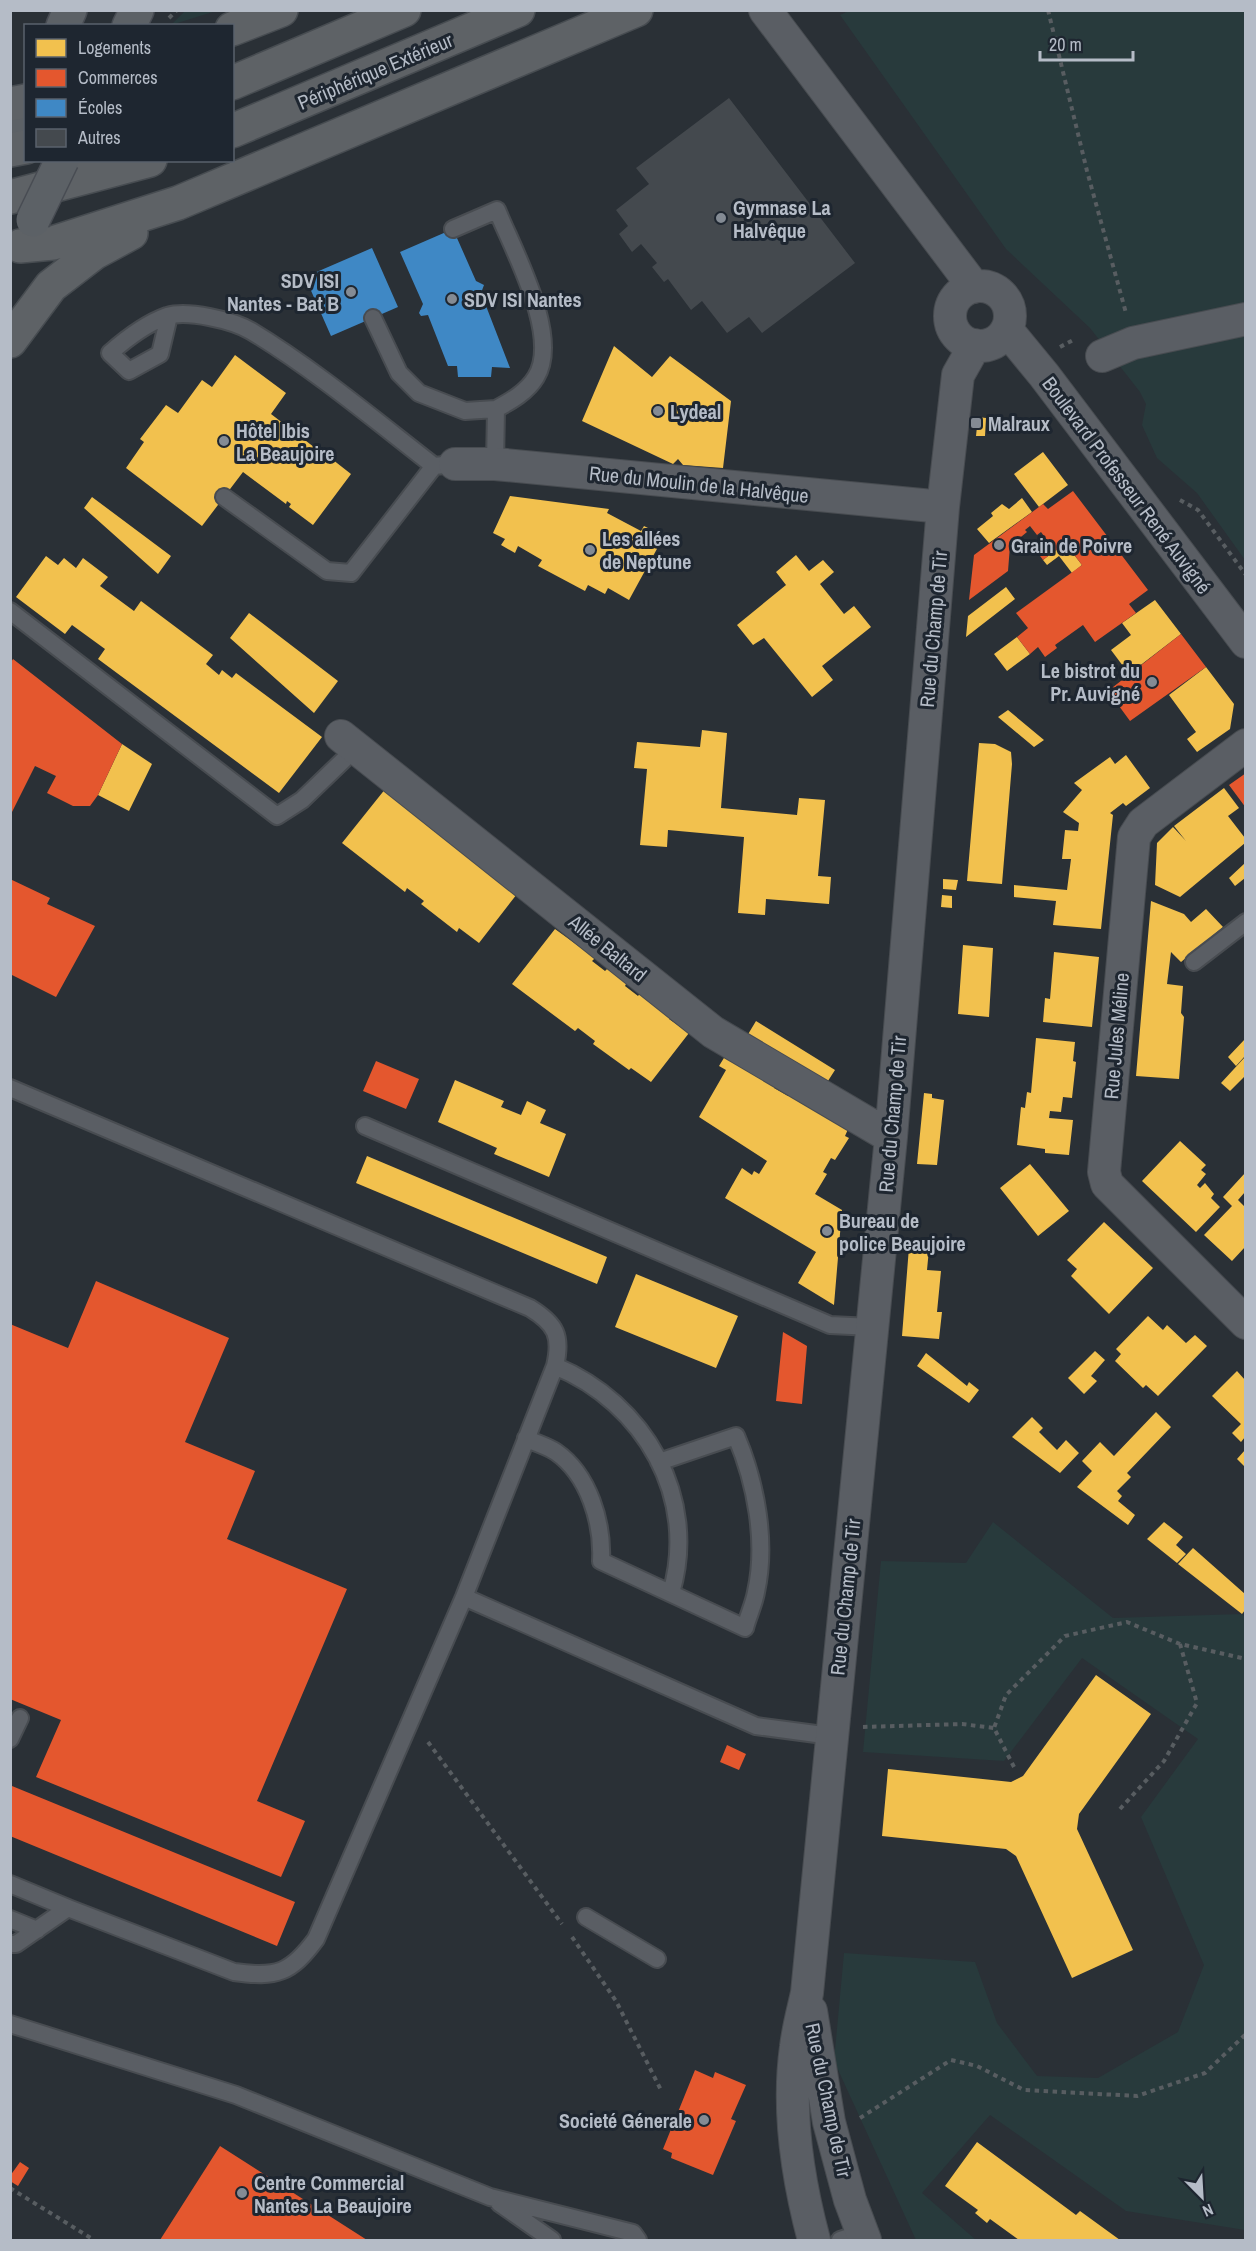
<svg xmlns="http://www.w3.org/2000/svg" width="1256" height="2251" viewBox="0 0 1256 2251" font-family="'Archivo Narrow',sans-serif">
  <rect width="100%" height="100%" fill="#2a3036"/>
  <!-- green -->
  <path fill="#283a3c" d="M 186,10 L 216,10 L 216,11 L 171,25 Z
    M 851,10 L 1245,11 L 1245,560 L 1197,493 L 1157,458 L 1142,425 L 1146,404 L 1140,392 L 1090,328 L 1006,249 L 840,15 Z
    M 993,1522 L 1113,1618 L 1242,1614 L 1245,1617 L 1245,2230 L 1126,2211 L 990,2115 L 922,2193 L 976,2240 L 916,2240 L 834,2061 L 844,1953 L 975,1962 L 997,2023 L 1037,2076 L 1098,2078 L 1178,2032 L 1204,1965 L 1141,1817 L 1198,1739 L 1082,1658 L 1004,1761 L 863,1752 L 881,1561 L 966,1563 Z"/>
  <!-- homes -->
  <path fill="#f2c14e" d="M 614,346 L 652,377 L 670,356 L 731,401 L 723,468 L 683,465 L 678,459 L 673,464 L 582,421 Z
    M 235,355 L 286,393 L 271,414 L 323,454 L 322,455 L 326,458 L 328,456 L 351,474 L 313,525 L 289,507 L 291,504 L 287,501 L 286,504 L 243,472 L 202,526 L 126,468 L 144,442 L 140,439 L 166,405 L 178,413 L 202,380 L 212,387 Z
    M 978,417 L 986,418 L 985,436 L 976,436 Z
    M 1043,452 L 1068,485 L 1039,507 L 1014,474 Z
    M 510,496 L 609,509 L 607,513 L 641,531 L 644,526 L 664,536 L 629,600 L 608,588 L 605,594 L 588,585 L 585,591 L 538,566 L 542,560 L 518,546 L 515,553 L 501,545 L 505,539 L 493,533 Z
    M 92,497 L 171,556 L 158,574 L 84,508 Z
    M 1022,498 L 1032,512 L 989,543 L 977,529 L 993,516 L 991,513 L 1002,504 L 1009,509 Z
    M 1065,543 L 1082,565 L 1072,573 L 1059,556 L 1047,565 L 1043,560 Z
    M 796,555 L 809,571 L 823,560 L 834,572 L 820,584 L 844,614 L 854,606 L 871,627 L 822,666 L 833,680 L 812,697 L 764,638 L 753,645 L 737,625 L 786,585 L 776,572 Z
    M 46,556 L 58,565 L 64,558 L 76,568 L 83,558 L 108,577 L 100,586 L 134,611 L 141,601 L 213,655 L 206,664 L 219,675 L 222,670 L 232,678 L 236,673 L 322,737 L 279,793 L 98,659 L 105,649 L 72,625 L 65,634 L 16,597 Z
    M 1006,587 L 1015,599 L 966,637 L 968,616 Z
    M 1155,600 L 1181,634 L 1129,674 L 1111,650 L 1131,635 L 1122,623 Z
    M 249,613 L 338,681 L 314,713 L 230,638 Z
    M 1017,637 L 1030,654 L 1007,671 L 994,654 Z
    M 1206,667 L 1234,704 L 1230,729 L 1197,752 L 1187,739 L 1196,732 L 1169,695 Z
    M 1008,710 L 1044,740 L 1034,747 L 998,717 Z
    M 702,730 L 727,733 L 721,808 L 797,815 L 799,798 L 825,800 L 818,876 L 831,877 L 829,904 L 766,899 L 765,915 L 738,913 L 744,837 L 668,830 L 667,847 L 640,845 L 647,769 L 634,768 L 637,742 L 700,747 Z
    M 979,743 L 995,744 L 1011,752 L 1012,764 L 1002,884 L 967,881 Z
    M 122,744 L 152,764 L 129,811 L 98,795 Z
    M 1126,755 L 1150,788 L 1126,806 L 1123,803 L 1110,813 L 1113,815 L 1101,929 L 1053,925 L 1056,901 L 1014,897 L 1014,885 L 1067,890 L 1071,859 L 1062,859 L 1065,830 L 1078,831 L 1079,823 L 1063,812 L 1082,790 L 1074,783 L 1110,757 L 1115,764 Z
    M 386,788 L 425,818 L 423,822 L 435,832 L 438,828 L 517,894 L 479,943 L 459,928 L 457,932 L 421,904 L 424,901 L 407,888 L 405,892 L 342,843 Z
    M 1224,788 L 1239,808 L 1228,816 L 1245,838 L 1245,843 L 1180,897 L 1155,885 L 1157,843 L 1173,827 L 1186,841 L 1174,826 Z
    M 1245,863 L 1245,878 L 1235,886 L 1229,878 Z
    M 943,879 L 958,880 L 956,890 L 943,889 Z
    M 942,895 L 952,896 L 952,908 L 941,907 Z
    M 1151,901 L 1184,914 L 1191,922 L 1206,909 L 1223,927 L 1181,962 L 1171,952 L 1167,984 L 1183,986 L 1181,1013 L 1184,1017 L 1179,1079 L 1136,1076 Z
    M 555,929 L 595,958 L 592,961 L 605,971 L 608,968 L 627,982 L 625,986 L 638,996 L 641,992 L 672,1016 L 669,1019 L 689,1033 L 651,1082 L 631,1068 L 629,1070 L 593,1044 L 595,1041 L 578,1028 L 575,1031 L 512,984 Z
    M 963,945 L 993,948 L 989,1017 L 958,1014 Z
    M 1054,952 L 1099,957 L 1092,1027 L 1043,1022 L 1045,998 L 1050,999 Z
    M 756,1021 L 835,1070 L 826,1084 L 747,1036 Z
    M 1036,1038 L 1075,1042 L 1073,1061 L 1076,1062 L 1072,1098 L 1063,1097 L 1061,1112 L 1050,1111 L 1049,1118 L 1073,1120 L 1069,1155 L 1045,1153 L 1045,1149 L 1017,1145 L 1021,1107 L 1025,1108 L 1027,1092 L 1031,1093 Z
    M 1245,1039 L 1245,1056 L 1236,1066 L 1228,1057 Z
    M 727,1053 L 777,1083 L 774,1088 L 788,1096 L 790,1092 L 849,1127 L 845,1136 L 849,1138 L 835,1160 L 831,1158 L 823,1172 L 827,1174 L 815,1194 L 842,1210 L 834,1305 L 798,1283 L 816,1252 L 725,1198 L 742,1168 L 752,1175 L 754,1171 L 759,1174 L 767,1161 L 699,1117 L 726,1070 L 719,1066 Z
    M 1245,1057 L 1245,1076 L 1230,1091 L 1221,1083 Z
    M 455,1080 L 504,1101 L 501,1107 L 521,1115 L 527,1101 L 546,1110 L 540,1123 L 566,1134 L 549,1177 L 494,1154 L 497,1148 L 438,1122 Z
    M 924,1093 L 932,1094 L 932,1098 L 944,1100 L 937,1165 L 917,1164 Z
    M 1180,1141 L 1206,1165 L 1201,1170 L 1206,1174 L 1197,1185 L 1200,1188 L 1205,1183 L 1214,1194 L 1211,1198 L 1220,1207 L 1196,1232 L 1142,1181 Z
    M 367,1156 L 607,1257 L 597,1284 L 356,1183 Z
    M 1030,1164 L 1069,1211 L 1038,1236 L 1000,1188 Z
    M 1245,1173 L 1245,1192 L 1238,1200 L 1245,1207 L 1245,1247 L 1232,1261 L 1204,1235 L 1232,1206 L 1223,1197 Z
    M 1104,1222 L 1153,1268 L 1109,1314 L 1071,1276 L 1077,1269 L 1067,1260 Z
    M 909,1247 L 929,1249 L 927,1270 L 941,1271 L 937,1312 L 942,1312 L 939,1339 L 902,1336 Z
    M 636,1274 L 738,1316 L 716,1368 L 615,1327 Z
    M 1148,1316 L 1163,1330 L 1167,1325 L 1186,1343 L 1195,1335 L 1207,1346 L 1158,1396 L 1146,1385 L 1143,1388 L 1115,1361 L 1121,1354 L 1116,1349 Z
    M 1095,1351 L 1105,1360 L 1091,1376 L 1097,1381 L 1084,1394 L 1068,1378 Z
    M 926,1353 L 967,1386 L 969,1382 L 979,1390 L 969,1403 L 917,1366 Z
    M 1237,1371 L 1245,1380 L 1245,1437 L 1241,1442 L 1232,1433 L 1241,1424 L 1212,1396 Z
    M 1156,1412 L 1171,1427 L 1127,1473 L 1131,1477 L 1117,1491 L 1122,1496 L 1118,1501 L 1135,1515 L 1128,1525 L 1077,1487 L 1092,1471 L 1082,1461 L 1100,1442 L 1114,1456 Z
    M 1032,1417 L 1043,1428 L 1039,1432 L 1057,1450 L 1066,1440 L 1079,1453 L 1060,1473 L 1012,1437 Z
    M 1245,1450 L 1245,1467 L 1237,1459 Z
    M 1164,1522 L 1183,1537 L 1176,1545 L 1186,1554 L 1177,1563 L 1147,1539 Z
    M 1193,1548 L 1245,1594 L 1245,1610 L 1242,1614 L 1178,1564 Z
    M 1096,1675 L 1151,1714 L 1079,1814 L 1077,1829 L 1133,1950 L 1072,1978 L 1016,1856 L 1006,1849 L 882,1836 L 888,1769 L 1011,1782 L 1023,1776 Z
    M 977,2142 L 1076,2215 L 1080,2211 L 1120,2240 L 1019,2240 L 990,2219 L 987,2223 L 975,2213 L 978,2210 L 945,2186 Z"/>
  <!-- shops -->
  <path fill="#e4572e" d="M 1073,491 L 1148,590 L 1129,604 L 1136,613 L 1095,642 L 1083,625 L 1055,645 L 1057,648 L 1045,657 L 1038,647 L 1030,654 L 1017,637 L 1028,628 L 1016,613 L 1082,565 L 1065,543 L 1043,560 L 1035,549 L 1047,540 L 1041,532 L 1037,535 L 1030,526 L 1025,530 L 1027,532 L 1010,546 L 1008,571 L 969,600 L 974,555 L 1043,504 L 1048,509 Z
    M 1181,634 L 1206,667 L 1130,721 L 1108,691 Z
    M 13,659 L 122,744 L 98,795 L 90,806 L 73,806 L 47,793 L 56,776 L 35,766 L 10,816 L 10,664 Z
    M 1246,773 L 1246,808 L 1229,785 Z
    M 10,879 L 50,898 L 47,904 L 95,926 L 56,997 L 10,974 Z
    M 376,1061 L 419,1079 L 406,1109 L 363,1091 Z
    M 96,1281 L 229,1338 L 185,1442 L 255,1471 L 227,1539 L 347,1589 L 257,1801 L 305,1821 L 281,1877 L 36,1777 L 61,1720 L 10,1699 L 10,1324 L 68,1348 Z
    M 783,1332 L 807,1346 L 802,1404 L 776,1401 Z
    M 727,1745 L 746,1754 L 739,1770 L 720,1762 Z
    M 12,1786 L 295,1902 L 277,1946 L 10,1836 Z
    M 695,2070 L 713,2078 L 715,2072 L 746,2085 L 731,2119 L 736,2121 L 713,2175 L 671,2158 L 672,2153 L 663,2149 Z
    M 220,2146 L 367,2240 L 160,2240 Z
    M 20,2162 L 29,2168 L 18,2186 L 10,2181 L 10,2176 Z"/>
  <!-- schools -->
  <path fill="#3f88c5" d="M 453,229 L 476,281 L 484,285 L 481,293 L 510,368 L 492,367 L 491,377 L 458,377 L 457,366 L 448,366 L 428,315 L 421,316 L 419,313 L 423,304 L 400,252 Z
    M 372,248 L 398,307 L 331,336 L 305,277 Z"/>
  <!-- building -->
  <path fill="#44494e" d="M 729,98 L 855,263 L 762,333 L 749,317 L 727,333 L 702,301 L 691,310 L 668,279 L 664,282 L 652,267 L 657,263 L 641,244 L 632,252 L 619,234 L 628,226 L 616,210 L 649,184 L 636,168 Z"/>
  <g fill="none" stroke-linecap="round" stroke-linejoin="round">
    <!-- service casing -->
    <g stroke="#484c51" stroke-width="20">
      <path id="service" d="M 453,229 L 497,210 C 513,250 561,336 536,377 C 527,392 511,401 496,409
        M 169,316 L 160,354 L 129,371 L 110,353 C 127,338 145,324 167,316 C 188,310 232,320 251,331 C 314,369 376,421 434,466 L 455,464
        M 373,318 L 399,373 L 419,393 L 465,411 L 496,409 L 495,464
        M 224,497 L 327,571 L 351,573 L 434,466
        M 10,611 L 277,816 L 302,800 L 356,748
        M 1194,962 L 1246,922
        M 10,1088 L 530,1308 C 556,1324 562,1336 555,1366 L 464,1597 L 316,1939 C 291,1973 277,1978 234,1972 L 68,1908 L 16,1944 L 10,1944
        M 365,1126 L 830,1325 L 872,1327
        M 555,1366 C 645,1403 699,1498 671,1593
        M 526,1438 C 535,1443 547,1446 556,1452 C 589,1475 603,1523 601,1561 L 745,1628 C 748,1616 754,1604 756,1592 C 767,1542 756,1483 736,1436 L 659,1462
        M 464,1597 L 756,1726 L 831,1736
        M 10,1739 L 20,1718
        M 10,1884 L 68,1908
        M 586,1917 L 657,1959
        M 10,1919 L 37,1930
        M 10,2024 L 236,2095 L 490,2197 L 633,2233 L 638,2240
        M 499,2203 L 552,2240
        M 840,2240 L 861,2233"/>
    </g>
    <!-- minor casing -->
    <g stroke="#484c51" stroke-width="34">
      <path id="minor" d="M 765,10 L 974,287
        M950 316a30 30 0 1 1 60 0a30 30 0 1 1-60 0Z
        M 1007,330 L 1044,375 L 1246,642
        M 1102,356 L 1133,343 L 1246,319
        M 455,464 L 495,464 L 943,507
        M 341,736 L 713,1032 L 891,1137
        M 1246,745 L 1143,823 L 1134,837 L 1104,1172 L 1107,1184 L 1246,1323
        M 811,2011 L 829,2122 L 850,2200 L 865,2240
        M 814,2240 C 798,2180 787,2111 796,2047 C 798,2029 803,2011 807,1993 L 891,1137 L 943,507 L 958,375 L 975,345"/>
    </g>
    <!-- primary casing -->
    <g stroke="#484c53" stroke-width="36">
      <path id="primary" d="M 63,26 L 70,10
        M 129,26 L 137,10
        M 10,135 L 26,105"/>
    </g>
    <!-- trunk casing -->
    <g stroke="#474c51" stroke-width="36">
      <path id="trunk" d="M 232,29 L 281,10
        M 232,83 L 404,10
        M 10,104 L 26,101
        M 232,131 L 518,10
        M 10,150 L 26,147
        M 10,197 L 150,160
        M 20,246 L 53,243 L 178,203 L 636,10
        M 10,341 L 51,286 L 94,253 L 131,233"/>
    </g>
    <!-- path -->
    <path stroke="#585d61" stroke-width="4" stroke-dasharray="4.5 4.5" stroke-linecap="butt" d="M 1048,10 L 1087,171 L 1126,313
      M 169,18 L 177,10
      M 1060,347 L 1075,339
      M 1180,500 L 1198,510 L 1246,575
      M 863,1727 L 962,1724 L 994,1728
      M 428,1742 L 562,1924
      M 1014,1767 L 994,1728 L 1006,1695 L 1065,1636 L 1127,1622 L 1180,1644
      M 1120,1809 L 1164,1761 L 1197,1703 L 1180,1644 L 1246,1659
      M 572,1937 L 616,2001 L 662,2092
      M 860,2118 L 951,2060 L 977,2066 L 1024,2090 L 1137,2096 L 1205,2073 L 1246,2034
      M 10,2188 L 94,2240"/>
    <!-- service -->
    <use href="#service" stroke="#5a5e64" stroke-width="16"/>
    <!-- minor -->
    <use href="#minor" stroke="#5a5e64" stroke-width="32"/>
    <!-- primary -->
    <use href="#primary" stroke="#5c6166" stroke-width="33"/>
    <!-- trunk -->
    <use href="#trunk" stroke="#5e6266" stroke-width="33"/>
    <!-- primary-bridge casing -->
    <g stroke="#484c53" stroke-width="36" stroke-linecap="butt">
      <path id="primary-bridge" d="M 33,220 L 62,160"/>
    </g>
    <!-- primary-bridge -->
    <use href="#primary-bridge" stroke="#5c6166" stroke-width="33"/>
  </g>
  <!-- markers -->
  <g fill="#848b94" stroke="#1e2630" stroke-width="2">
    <circle cx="721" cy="218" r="6"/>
    <circle cx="351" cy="292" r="6"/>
    <circle cx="452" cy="299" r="6"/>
    <circle cx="658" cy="411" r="6"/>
    <rect x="970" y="417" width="12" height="12" rx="3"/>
    <circle cx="224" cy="441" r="6"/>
    <circle cx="999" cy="545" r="6"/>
    <circle cx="590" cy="550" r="6"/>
    <circle cx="1152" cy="682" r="6"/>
    <circle cx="827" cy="1231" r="6"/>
    <circle cx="704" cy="2120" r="6"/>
    <circle cx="242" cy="2193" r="6"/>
  </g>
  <g text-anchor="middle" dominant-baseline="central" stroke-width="6" stroke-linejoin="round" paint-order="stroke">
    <!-- street labels -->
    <g font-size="20" fill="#b5bcc7" stroke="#1e2630">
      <text transform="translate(375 71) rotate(-23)">Périphérique Extérieur</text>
      <text transform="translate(699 484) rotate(6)">Rue du Moulin de la Halvêque</text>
      <text transform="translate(1127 485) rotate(53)">Boulevard Professeur René Auvigné</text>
      <text transform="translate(933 629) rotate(-85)">Rue du Champ de Tir</text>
      <text transform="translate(608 948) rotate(39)">Allée Baltard</text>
      <text transform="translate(1116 1036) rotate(-85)">Rue Jules Méline</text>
      <text transform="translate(892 1114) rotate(-85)">Rue du Champ de Tir</text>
      <text transform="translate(845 1597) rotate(-84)">Rue du Champ de Tir</text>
      <text transform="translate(829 2100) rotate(78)">Rue du Champ de Tir</text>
    </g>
    <!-- poi labels -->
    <g font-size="20" font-weight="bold" fill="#b5bcc7" stroke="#1e2630" text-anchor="start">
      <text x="733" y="207">Gymnase La<tspan x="733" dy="23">Halvêque</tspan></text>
      <text x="339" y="280" text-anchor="end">SDV ISI<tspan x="339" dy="23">Nantes - Bat B</tspan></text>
      <text x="464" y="299">SDV ISI Nantes</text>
      <text x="670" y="411">Lydeal</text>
      <text x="988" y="423">Malraux</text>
      <text x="236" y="430">Hôtel Ibis<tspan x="236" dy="23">La Beaujoire</tspan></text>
      <text x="602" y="538">Les allées<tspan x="602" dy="23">de Neptune</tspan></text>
      <text x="1011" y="545">Grain de Poivre</text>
      <text x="1140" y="670" text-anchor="end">Le bistrot du<tspan x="1140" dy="23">Pr. Auvigné</tspan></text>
      <text x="839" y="1220">Bureau de<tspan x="839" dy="23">police Beaujoire</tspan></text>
      <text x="692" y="2120" text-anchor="end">Societé Génerale</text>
      <text x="254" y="2182">Centre Commercial<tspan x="254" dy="23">Nantes La Beaujoire</tspan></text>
    </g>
  </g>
  <!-- border -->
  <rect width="1256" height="2251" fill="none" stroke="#b5bcc7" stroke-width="24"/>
  <!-- legend -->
  <rect x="24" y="24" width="210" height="138" fill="#1e2630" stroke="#5a626c" stroke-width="1.5"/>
  <rect x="36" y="39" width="30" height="18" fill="#f2c14e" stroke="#5a626c" stroke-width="1.5"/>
  <text x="78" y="54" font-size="18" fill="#b5bcc7">Logements</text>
  <rect x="36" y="69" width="30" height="18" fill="#e4572e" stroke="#5a626c" stroke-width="1.5"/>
  <text x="78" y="84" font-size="18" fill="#b5bcc7">Commerces</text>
  <rect x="36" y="99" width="30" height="18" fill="#3f88c5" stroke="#5a626c" stroke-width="1.5"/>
  <text x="78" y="114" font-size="18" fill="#b5bcc7">Écoles</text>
  <rect x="36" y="129" width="30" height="18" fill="#44494e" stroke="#5a626c" stroke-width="1.5"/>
  <text x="78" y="144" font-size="18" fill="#b5bcc7">Autres</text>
  <!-- north arrow -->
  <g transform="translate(1202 2197) rotate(156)" stroke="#1e2630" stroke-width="4.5" paint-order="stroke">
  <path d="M0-4.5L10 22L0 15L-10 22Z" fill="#b5bcc7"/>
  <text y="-9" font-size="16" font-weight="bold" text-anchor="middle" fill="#b5bcc7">N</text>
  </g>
  <!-- scale -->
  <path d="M1040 51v9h93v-9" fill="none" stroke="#b5bcc7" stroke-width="3"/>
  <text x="1049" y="51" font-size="18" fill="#b5bcc7" stroke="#1e2630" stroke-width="4.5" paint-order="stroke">20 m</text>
</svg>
